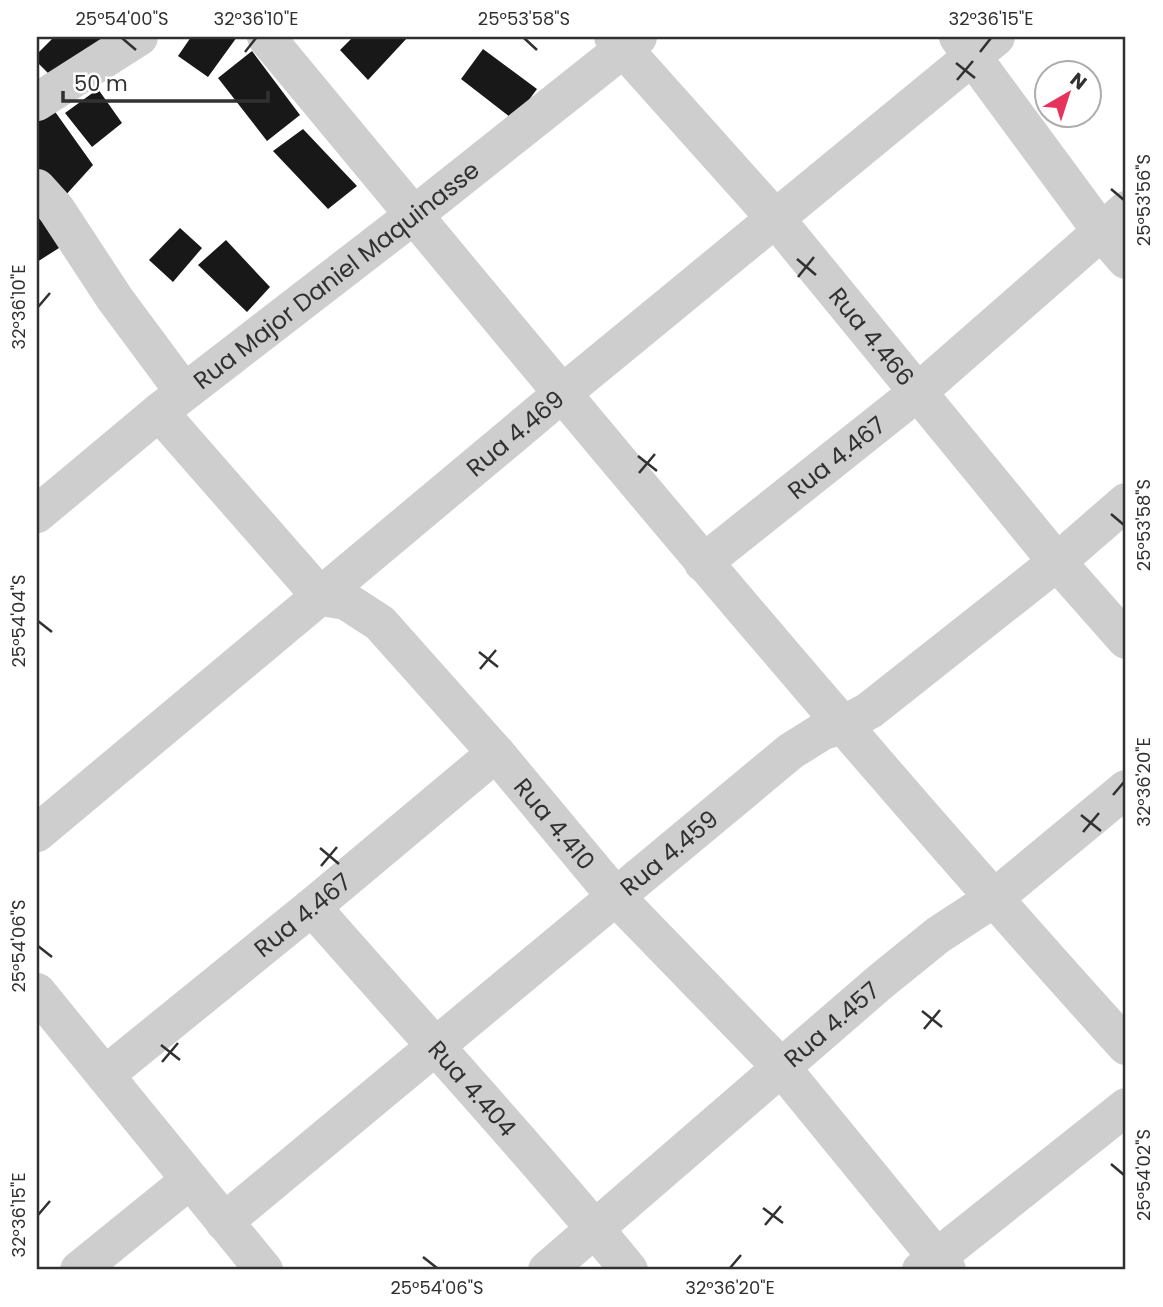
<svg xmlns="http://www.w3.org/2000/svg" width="1163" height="1307" viewBox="0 0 1163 1307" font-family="Poppins,sans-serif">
  <rect width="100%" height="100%" fill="#fff"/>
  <!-- building -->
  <path fill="#181818" d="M 54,37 L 104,37 L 52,77 L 37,62 L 37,54 Z
    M 191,37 L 237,37 L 208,77 L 178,56 Z
    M 353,37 L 408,37 L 368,80 L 340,50 Z
    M 483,49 L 537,89 L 514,120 L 461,79 Z
    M 252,51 L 300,115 L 267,141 L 218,78 Z
    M 98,89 L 122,123 L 92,147 L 65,113 Z
    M 51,106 L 93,165 L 64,197 L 37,175 L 37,116 Z
    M 303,129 L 357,186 L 328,209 L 273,151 Z
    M 37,210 L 70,241 L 37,262 Z
    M 180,228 L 202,248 L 173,282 L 149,260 Z
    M 226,240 L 270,287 L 247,312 L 198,265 Z"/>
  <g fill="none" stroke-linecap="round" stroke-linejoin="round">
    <!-- minor -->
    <g stroke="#cecece" stroke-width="38">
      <path d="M 266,37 C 548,377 829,718 1126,1046"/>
      <path id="s1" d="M 613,37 L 775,218 L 1057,562 L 1126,640"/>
      <path d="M 958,37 L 1101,231 L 1126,260"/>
      <path d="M 37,102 L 139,37"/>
      <path d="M 37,188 L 56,209 L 115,299 L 184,392"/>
      <path id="s2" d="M 159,412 L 321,597 L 346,601 L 380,623 L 496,753 L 617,898 L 781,1067 L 947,1270"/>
      <path id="s3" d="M 37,514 L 159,412 L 414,215 L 638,37"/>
      <path id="s4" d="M 703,563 L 918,392 L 1126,210"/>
      <path id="s5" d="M 37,833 L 564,392 L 996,37"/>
      <path id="s6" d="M 312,907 C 418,1028 527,1146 629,1270"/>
      <path d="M 37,992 L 264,1270"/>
      <path id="s7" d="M 105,1075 L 312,907 L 496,753"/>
      <path id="s8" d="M 224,1222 L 791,751 L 823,731 L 843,725 L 870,710 L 1057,562 L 1126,502"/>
      <path d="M 79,1270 L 190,1180"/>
      <path id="s9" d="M 547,1270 L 880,982 L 938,935 L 993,899 L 1126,789"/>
      <path d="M 921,1270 L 1126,1107"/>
    </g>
  </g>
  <!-- ticks -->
  <path fill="none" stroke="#313131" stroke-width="2.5" d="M 122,38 L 136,50M 524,38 L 537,50M 245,52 L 256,38M 980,52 L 991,38M 956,63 L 975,78M 957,80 L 973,61M 1111,189 L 1124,200M 797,259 L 816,275M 798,277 L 814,257M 38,307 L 50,293M 638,456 L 657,471M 639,473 L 655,454M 1111,514 L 1124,525M 38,621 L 52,632M 479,652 L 498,667M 480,669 L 496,650M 1113,795 L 1124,782M 1081,815 L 1101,831M 1083,832 L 1099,813M 320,848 L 339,864M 321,866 L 337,847M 38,946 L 52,957M 922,1011 L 942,1027M 924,1029 L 940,1010M 161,1045 L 180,1060M 162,1062 L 178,1043M 1111,1164 L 1124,1175M 763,1208 L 783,1223M 38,1215 L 50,1201M 765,1225 L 781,1206M 423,1257 L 437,1268M 730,1268 L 741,1255"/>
  <g text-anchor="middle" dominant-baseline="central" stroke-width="7" stroke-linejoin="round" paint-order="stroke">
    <!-- street labels -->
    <g font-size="24" fill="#313131" stroke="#fff">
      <text stroke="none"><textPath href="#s3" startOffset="383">Rua Major Daniel Maquinasse</textPath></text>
      <text stroke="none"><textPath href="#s1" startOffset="396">Rua 4.466</textPath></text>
      <text stroke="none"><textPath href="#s5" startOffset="623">Rua 4.469</textPath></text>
      <text stroke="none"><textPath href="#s4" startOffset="170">Rua 4.467</textPath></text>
      <text stroke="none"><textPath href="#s2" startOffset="578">Rua 4.410</textPath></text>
      <text stroke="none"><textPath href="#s8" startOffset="578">Rua 4.459</textPath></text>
      <text stroke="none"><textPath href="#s7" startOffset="254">Rua 4.467</textPath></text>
      <text stroke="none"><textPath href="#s9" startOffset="376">Rua 4.457</textPath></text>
      <text stroke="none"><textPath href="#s6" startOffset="242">Rua 4.404</textPath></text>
    </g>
  </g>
  <!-- border -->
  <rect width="1163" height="1307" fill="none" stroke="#ffffff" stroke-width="77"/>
  <!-- north arrow -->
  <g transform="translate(1068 94) rotate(39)"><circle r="33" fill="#ffffff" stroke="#adadad" stroke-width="2"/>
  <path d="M0-5L12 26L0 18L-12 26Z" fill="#e7335b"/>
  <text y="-10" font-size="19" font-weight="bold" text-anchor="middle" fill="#313131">N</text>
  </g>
  <!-- scale -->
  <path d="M63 91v10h205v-10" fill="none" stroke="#313131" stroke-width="3.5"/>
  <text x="74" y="91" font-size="21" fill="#313131" stroke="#ffffff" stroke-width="5" paint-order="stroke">50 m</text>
  <rect x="38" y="38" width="1086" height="1230" fill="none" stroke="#313131" stroke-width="2.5"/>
  <g font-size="18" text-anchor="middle" fill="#313131">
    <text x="122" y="25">25°54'00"S</text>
    <text x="256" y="25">32°36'10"E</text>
    <text x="524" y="25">25°53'58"S</text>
    <text x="991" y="25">32°36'15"E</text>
    <text transform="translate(1144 200) rotate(-90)" y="6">25°53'56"S</text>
    <text transform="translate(19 307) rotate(-90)" y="6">32°36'10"E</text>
    <text transform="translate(1144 525) rotate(-90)" y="6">25°53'58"S</text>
    <text transform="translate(19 621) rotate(-90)" y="6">25°54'04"S</text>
    <text transform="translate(1144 782) rotate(-90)" y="6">32°36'20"E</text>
    <text transform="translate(19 946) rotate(-90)" y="6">25°54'06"S</text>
    <text transform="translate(1144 1175) rotate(-90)" y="6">25°54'02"S</text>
    <text transform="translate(19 1215) rotate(-90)" y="6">32°36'15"E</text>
    <text x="437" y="1294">25°54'06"S</text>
    <text x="730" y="1294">32°36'20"E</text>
  </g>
</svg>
